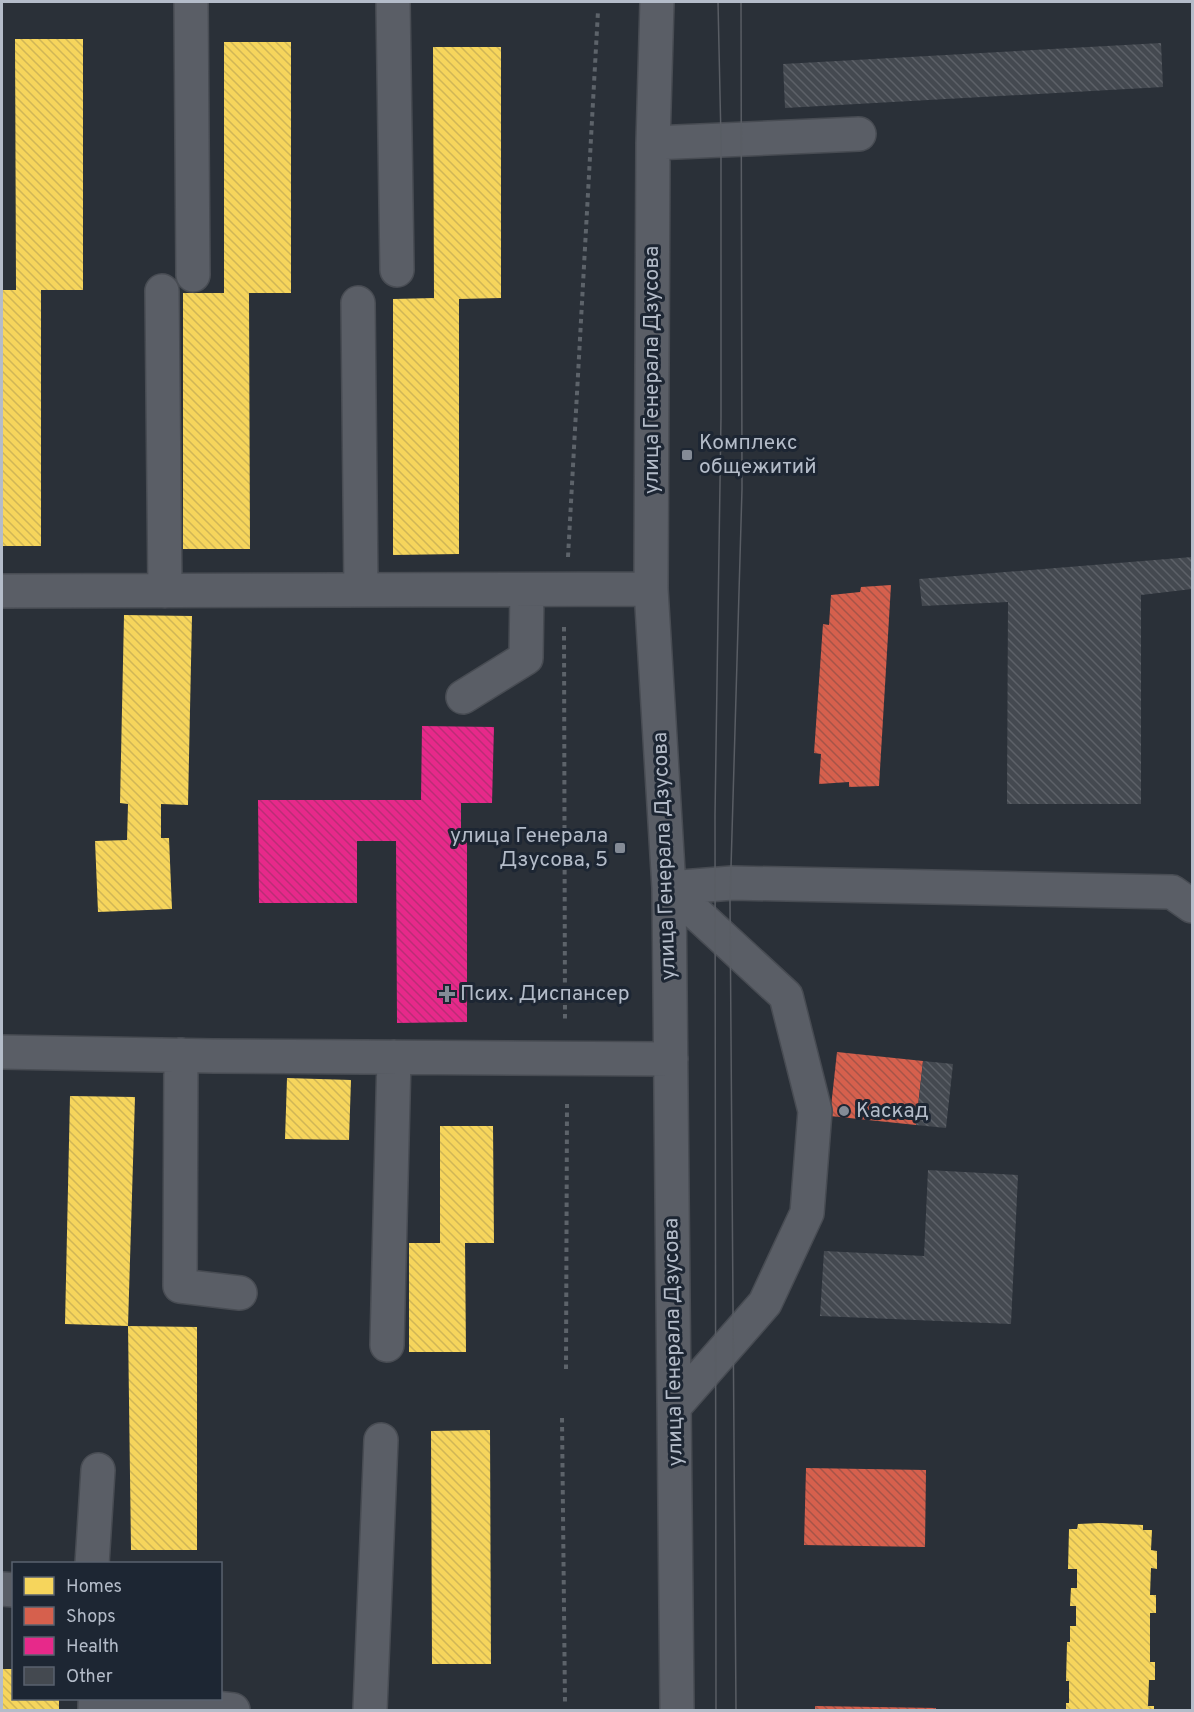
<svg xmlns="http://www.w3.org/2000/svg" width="1194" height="1712" viewBox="0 0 1194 1712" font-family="Overpass,sans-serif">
  <defs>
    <pattern id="homes-back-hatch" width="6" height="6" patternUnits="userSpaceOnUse" patternTransform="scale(1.5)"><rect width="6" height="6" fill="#f6d55c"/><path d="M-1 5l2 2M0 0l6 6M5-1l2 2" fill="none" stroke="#d0b656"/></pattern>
    <pattern id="shops-back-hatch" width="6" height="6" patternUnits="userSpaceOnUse" patternTransform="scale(1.5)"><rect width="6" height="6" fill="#d6604d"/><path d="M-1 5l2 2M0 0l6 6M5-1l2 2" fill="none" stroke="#a65448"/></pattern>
    <pattern id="health-back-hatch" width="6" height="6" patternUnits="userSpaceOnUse" patternTransform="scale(1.5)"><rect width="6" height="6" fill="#e7298a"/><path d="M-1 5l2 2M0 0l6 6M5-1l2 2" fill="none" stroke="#bb2d76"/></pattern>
    <pattern id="building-back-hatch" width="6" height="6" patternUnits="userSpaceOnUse" patternTransform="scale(1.5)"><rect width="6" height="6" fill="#444950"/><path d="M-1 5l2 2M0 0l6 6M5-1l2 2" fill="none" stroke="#5d6168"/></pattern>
  </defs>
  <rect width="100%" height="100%" fill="#2a3038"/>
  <!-- homes -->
  <path fill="url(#homes-back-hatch)" d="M 15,39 L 83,39 L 83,290 L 41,290 L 41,546 L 2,546 L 2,290 L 16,290 Z
    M 224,42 L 291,42 L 291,293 L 249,293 L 250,549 L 183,549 L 183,293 L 224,293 Z
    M 433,47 L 501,47 L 501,298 L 459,299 L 459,554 L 393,555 L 393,299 L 434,298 Z
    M 124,615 L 192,616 L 188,805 L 161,804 L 161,838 L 169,838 L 172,909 L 98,912 L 95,841 L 127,840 L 128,804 L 120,803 Z
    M 287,1078 L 351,1080 L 349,1140 L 285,1139 Z
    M 70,1096 L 135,1097 L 128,1326 L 197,1327 L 197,1550 L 131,1550 L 128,1326 L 65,1324 Z
    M 440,1126 L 493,1126 L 494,1243 L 465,1243 L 466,1352 L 409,1352 L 409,1243 L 440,1243 Z
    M 490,1430 L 491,1664 L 432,1664 L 431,1431 Z
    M 1100,1523 L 1143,1525 L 1143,1530 L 1152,1530 L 1151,1550 L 1157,1551 L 1157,1569 L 1151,1568 L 1150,1595 L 1156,1595 L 1156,1613 L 1150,1613 L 1150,1662 L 1155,1662 L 1155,1680 L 1149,1680 L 1148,1706 L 1154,1706 L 1154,1710 L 1066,1710 L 1066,1703 L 1069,1703 L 1069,1681 L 1066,1681 L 1067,1642 L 1070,1642 L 1070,1626 L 1076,1626 L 1076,1606 L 1070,1606 L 1071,1588 L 1077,1588 L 1077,1569 L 1068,1569 L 1069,1529 L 1077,1529 L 1078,1524 Z
    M 2,1669 L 14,1669 L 14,1698 L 59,1698 L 59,1710 L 2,1710 Z"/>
  <!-- shops -->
  <path fill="url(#shops-back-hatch)" d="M 891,585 L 879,786 L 849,787 L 849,782 L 819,784 L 821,754 L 814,753 L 823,624 L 829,625 L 831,595 L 860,592 L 861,587 Z
    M 837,1052 L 923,1061 L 916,1125 L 830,1116 Z
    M 806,1468 L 926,1470 L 925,1547 L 804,1545 Z
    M 815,1706 L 936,1708 L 936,1710 L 815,1710 Z"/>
  <!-- health -->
  <path fill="url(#health-back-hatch)" d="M 422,726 L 494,727 L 492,803 L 461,803 L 461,836 L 467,836 L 467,1022 L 397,1023 L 396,841 L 357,841 L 357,903 L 259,903 L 258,800 L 421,800 Z"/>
  <!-- building -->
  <path fill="url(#building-back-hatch)" d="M 1161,43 L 1163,87 L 785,108 L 783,64 Z
    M 1192,557 L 1192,589 L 1141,595 L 1141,804 L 1007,804 L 1008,602 L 922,606 L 919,579 Z
    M 923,1061 L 953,1064 L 946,1128 L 916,1125 Z
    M 928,1170 L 1018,1175 L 1011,1324 L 820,1316 L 824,1251 L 924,1256 Z"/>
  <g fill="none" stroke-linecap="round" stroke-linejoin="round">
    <!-- minor casing -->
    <g stroke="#484c53" stroke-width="36">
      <path id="minor" d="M 191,2 L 193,275
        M 393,2 L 397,270
        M 657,2 L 653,143 L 651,589 L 669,888 L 677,1710
        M 653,143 L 859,134
        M 162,291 L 165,591
        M 358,303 L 361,590
        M 2,591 L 651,589
        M 463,697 L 526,658 L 527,590
        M 669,888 L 786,996 L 815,1111 L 807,1213 L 765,1303 L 675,1406
        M 669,888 L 732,883 L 1172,892 L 1192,906
        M 2,1052 L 214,1056 L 671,1059
        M 181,1055 L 180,1286 L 240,1293
        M 387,1345 L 394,1057
        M 92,1564 L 98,1470
        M 2,1589 L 14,1590
        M 95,1710 L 95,1704 L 160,1702 L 233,1710
        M 370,1710 L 381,1440"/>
    </g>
    <!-- path -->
    <path stroke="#5d636a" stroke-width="4" stroke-dasharray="4.5 4.5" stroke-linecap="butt" d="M 568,557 L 598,11
      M 564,627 L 565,1021
      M 566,1369 L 567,1104
      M 562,1418 L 565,1704"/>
    <!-- minor -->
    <use href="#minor" stroke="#5a5e66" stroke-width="33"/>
    <!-- tram -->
    <path stroke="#595d64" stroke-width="1.5" d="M 716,1710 L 715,815 L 721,417 L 721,140 L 718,2
      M 736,1710 L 730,902 L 742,489 L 741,2"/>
  </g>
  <!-- markers -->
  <g fill="#848b96" stroke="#1d2633" stroke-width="2">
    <rect x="681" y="449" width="12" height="12" rx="3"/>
    <rect x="614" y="842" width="12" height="12" rx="3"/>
    <path d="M444 985h6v6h6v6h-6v6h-6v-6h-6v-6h6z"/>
    <circle cx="844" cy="1111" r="6"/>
  </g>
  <g text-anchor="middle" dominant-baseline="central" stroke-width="6" stroke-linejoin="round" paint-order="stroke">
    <!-- street labels -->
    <g font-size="21" fill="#b4bcc9" stroke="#1d2633">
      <text transform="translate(652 370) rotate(-90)">улица Генерала Дзусова</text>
      <text transform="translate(665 856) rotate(-92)">улица Генерала Дзусова</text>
      <text transform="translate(674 1342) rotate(-91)">улица Генерала Дзусова</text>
    </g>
    <!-- poi labels -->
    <g font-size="21" fill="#b4bcc9" stroke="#1d2633" text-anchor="start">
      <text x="699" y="443">Комплекс<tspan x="699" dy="24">общежитий</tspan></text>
      <text x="608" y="836" text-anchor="end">улица Генерала<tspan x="608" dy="24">Дзусова, 5</tspan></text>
      <text x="460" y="994">Псих. Диспансер</text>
      <text x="856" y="1111">Каскад</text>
    </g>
  </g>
  <!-- border -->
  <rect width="1194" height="1712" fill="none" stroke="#b4bcc9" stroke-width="6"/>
  <!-- legend -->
  <rect x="12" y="1562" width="210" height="138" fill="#1d2633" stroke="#59626f" stroke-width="1.5"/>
  <rect x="24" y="1577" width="30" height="18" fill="#f6d55c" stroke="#59626f" stroke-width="1.5"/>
  <text x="66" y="1592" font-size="18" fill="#b4bcc9">Homes</text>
  <rect x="24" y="1607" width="30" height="18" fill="#d6604d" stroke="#59626f" stroke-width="1.5"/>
  <text x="66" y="1622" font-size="18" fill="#b4bcc9">Shops</text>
  <rect x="24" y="1637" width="30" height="18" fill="#e7298a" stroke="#59626f" stroke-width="1.5"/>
  <text x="66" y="1652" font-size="18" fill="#b4bcc9">Health</text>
  <rect x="24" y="1667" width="30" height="18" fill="#444950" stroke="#59626f" stroke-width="1.5"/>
  <text x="66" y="1682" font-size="18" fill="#b4bcc9">Other</text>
</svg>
